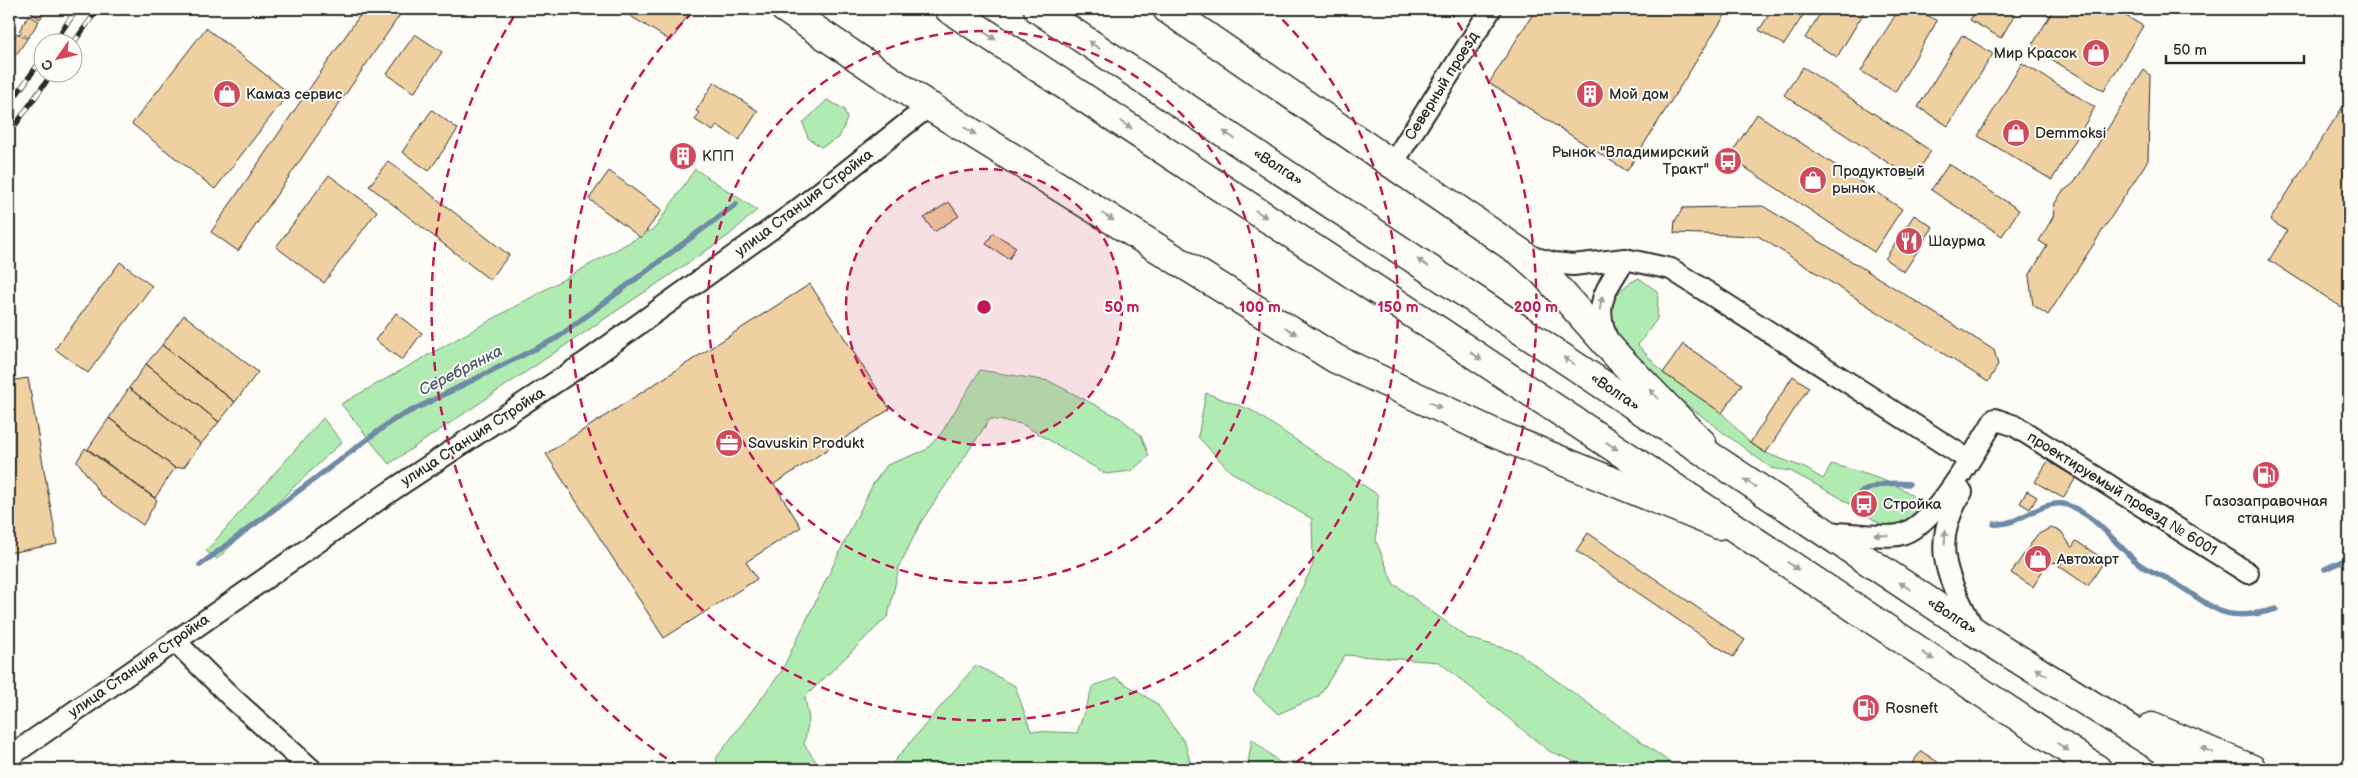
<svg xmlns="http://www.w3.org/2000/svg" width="2358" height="778" viewBox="0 0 2358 778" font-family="'Balsamiq Sans',sans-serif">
  <rect width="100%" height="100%" fill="#fdfcf7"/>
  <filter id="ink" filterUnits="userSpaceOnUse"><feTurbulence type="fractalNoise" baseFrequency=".02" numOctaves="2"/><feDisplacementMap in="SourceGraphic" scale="10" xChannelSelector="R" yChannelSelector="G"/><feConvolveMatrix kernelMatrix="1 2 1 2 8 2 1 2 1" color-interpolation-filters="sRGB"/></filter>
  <g filter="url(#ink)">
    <!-- green -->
    <path fill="#b0ecb2" stroke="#6e8c6e" d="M 827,100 L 844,109 L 847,119 L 839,138 L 821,147 L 808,138 L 803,123 Z
      M 695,169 L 757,210 L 728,236 L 389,464 L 341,404 L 655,228 Z
      M 1639,278 L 1658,292 L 1657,319 L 1638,345 L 1663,373 L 1722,413 L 1750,443 L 1766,453 L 1805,468 L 1823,479 L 1832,464 C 1848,469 1911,485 1916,501 C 1917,506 1916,513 1916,517 L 1903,526 L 1882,525 L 1839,497 L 1790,471 L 1771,468 C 1748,451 1725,434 1703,417 C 1668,391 1559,316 1639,278 Z
      M 980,370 L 1049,381 L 1120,418 L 1141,435 L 1149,456 L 1131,471 L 1106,474 L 1022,424 L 990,419 L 921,522 L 899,567 L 888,616 L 805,697 L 809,719 L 804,744 L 821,769 L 716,769 L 717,757 L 781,672 L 873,484 L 887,465 L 926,450 L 942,432 Z
      M 1206,393 L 1251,410 L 1378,495 L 1376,541 L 1393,583 L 1468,638 L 1517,652 L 1676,767 L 1670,769 L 1593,769 L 1549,751 L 1439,662 L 1345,655 L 1319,696 L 1278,714 L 1253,691 L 1313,565 L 1312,519 L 1231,472 L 1198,437 Z
      M 323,418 L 342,442 L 217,559 L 206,551 Z
      M 976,665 L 1015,686 L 1031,731 L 1077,733 L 1093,686 L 1116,678 L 1156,703 L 1185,743 L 1192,769 L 897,769 L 891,765 Z
      M 1252,739 L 1287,769 L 1247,769 Z"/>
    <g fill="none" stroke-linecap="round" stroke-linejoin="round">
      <!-- stream -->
      <path stroke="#6e8aa5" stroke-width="5.5" d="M 1860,493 C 1877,484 1889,482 1909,484
        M 1994,524 C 2018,527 2044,497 2067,505 C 2096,515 2115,544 2138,563 C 2149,572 2163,575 2175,583 C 2217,609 2222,624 2276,609
        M 200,565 L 393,420 L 557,338 L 736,204
        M 2325,569 L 2349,558"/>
    </g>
    <!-- building -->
    <path fill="#eed0a1" stroke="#2b2b2b" d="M 33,9 L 47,9 L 40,19 L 31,13 Z
      M 364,9 L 404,9 L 238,251 L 211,232 Z
      M 619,9 L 692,9 L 671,41 Z
      M 1536,9 L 1729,9 L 1627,171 L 1489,83 Z
      M 1773,9 L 1807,9 L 1784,45 L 1759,30 Z
      M 1823,9 L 1866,9 L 1837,57 L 1805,38 Z
      M 1899,9 L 1917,9 L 1937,21 L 1895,92 L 1861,71 Z
      M 1977,9 L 2018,9 L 2001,38 L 1970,20 Z
      M 2054,9 L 2114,9 L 2143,26 L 2104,91 L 2031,47 Z
      M 29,15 L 39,21 L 28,38 L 19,31 Z
      M 206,28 L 289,93 L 215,189 L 132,124 Z
      M 17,33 L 27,39 L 16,55 L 9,51 L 9,46 Z
      M 415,34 L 442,52 L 414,93 L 387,74 Z
      M 1962,35 L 1993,54 L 1948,126 L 1918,107 Z
      M 9,53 L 15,57 L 9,67 Z
      M 2022,63 L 2095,107 L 2052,180 L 1978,136 Z
      M 1803,67 L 1931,151 L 1913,179 L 1784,95 Z
      M 2144,70 L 2150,75 L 2148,160 L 2048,315 L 2033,305 L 2029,276 L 2047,246 L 2039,241 L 2053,217 L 2055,203 L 2062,192 L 2074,183 Z
      M 714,82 L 758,111 L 739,140 L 717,125 L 713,131 L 695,120 L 699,113 L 696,111 Z
      M 2349,97 L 2349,312 L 2269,260 L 2287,231 L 2270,220 Z
      M 432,110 L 458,129 L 429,171 L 402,152 Z
      M 1757,114 L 1902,209 L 1874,252 L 1729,157 Z
      M 682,147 L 692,153 L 684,165 L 675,158 Z
      M 388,161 L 509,255 L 490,280 L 369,186 Z
      M 1949,164 L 2019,210 L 2002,236 L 1931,190 Z
      M 609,171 L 662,210 L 641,238 L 589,199 Z
      M 329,175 L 377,211 L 324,283 L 276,247 Z
      M 949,202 L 959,216 L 934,232 L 924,218 Z
      M 1763,206 L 1994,350 L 1998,365 L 1988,382 L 1758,236 L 1674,233 L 1675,221 L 1683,208 Z
      M 1914,215 L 1933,227 L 1904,272 L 1885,259 Z
      M 993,233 L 1016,247 L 1009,259 L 986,244 Z
      M 120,262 L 152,286 L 88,373 L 55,349 Z
      M 810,284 L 890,409 L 774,484 L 801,527 L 746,562 L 757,579 L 664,638 L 546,454 Z
      M 396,313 L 422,333 L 402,360 L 375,340 Z
      M 184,315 L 258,372 L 235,402 L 162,345 Z
      M 1683,344 L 1742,384 L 1722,413 L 1663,373 Z
      M 162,345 L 235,402 L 219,422 L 146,364 Z
      M 146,364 L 219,422 L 201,444 L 129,388 Z
      M 1793,376 L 1809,387 L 1766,453 L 1750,443 Z
      M 28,378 L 57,544 L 9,553 L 9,381 Z
      M 129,388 L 201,444 L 184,467 L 175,468 L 109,418 Z
      M 109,418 L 175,468 L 155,498 L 88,449 Z
      M 85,448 L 157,500 L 143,525 L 102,496 L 77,461 Z
      M 2048,461 L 2076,478 L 2063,498 L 2035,482 Z
      M 2027,491 L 2037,497 L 2030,509 L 2020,503 Z
      M 2050,528 L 2061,531 L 2072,548 L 2076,541 L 2105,560 L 2088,586 L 2059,566 L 2062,562 L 2047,563 L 2033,587 L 2011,573 L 2037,535 Z
      M 1588,533 L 1745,640 L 1733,657 L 1576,551 Z
      M 1921,751 L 1948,769 L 1908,769 Z"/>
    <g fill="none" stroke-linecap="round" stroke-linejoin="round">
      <!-- street casing -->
      <g stroke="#2b2b2b" stroke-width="24">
        <path id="street" d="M 1393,163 L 1491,9
          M 1529,256 L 1554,263 L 1573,265 L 1625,259 L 1671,269 L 1969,460
          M 1609,343 C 1592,305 1605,291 1625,259
          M 1962,492 C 1927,548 1950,580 1975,632
          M 1824,532 C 1841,533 1883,538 1898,535 C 1935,528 1975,450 1995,419 L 2015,426 L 2248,573
          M 175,641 L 230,696 L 311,769
          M 9,757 L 391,491 L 586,362 L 795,212 L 929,106"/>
      </g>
      <!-- secondary casing -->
      <g stroke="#2b2b2b" stroke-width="31">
        <path id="secondary" d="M 785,9 L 929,106 L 1336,359 L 1494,433 L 1719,525
          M 1167,9 L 1524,255 L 1543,272 L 1619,358 L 1702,443"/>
      </g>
      <!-- highway casing -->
      <g stroke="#2b2b2b" stroke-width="31">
        <path id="highway" d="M 949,9 L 1436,329 L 2097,769
          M 1038,9 L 1975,632 L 2194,769
          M 2152,727 L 2252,769"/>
      </g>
      <!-- street -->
      <use href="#street" stroke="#fdfcf7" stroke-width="20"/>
      <!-- secondary -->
      <use href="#secondary" stroke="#fdfcf7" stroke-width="28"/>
      <!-- highway -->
      <use href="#highway" stroke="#fdfcf7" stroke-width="28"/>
      <!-- rail casing -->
      <g stroke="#2b2b2b" stroke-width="5.5">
        <path id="rail" d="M 54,42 L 77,9
          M 72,45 L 98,9
          M 9,105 L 42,59
          M 9,134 L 53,72"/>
      </g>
      <!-- rail -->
      <use href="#rail" stroke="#fdfcf7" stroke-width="4" stroke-dasharray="11" stroke-linecap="butt"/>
    </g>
    <!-- one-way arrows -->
    <defs><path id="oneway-solid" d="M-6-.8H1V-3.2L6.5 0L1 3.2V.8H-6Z" transform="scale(1.25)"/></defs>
    <g fill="#9e9e9b">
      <use href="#oneway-solid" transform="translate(990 36) rotate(33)"/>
      <use href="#oneway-solid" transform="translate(1094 45) rotate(-147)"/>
      <use href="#oneway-solid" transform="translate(1126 125) rotate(33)"/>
      <use href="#oneway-solid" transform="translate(970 131) rotate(32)"/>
      <use href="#oneway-solid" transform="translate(1229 135) rotate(-147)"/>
      <use href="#oneway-solid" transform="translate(1261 214) rotate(33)"/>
      <use href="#oneway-solid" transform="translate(1108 217) rotate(32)"/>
      <use href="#oneway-solid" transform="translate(1423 263) rotate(-147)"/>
      <use href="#oneway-solid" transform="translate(1601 303) rotate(-79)"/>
      <use href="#oneway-solid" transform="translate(1291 331) rotate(32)"/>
      <use href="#oneway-solid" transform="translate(1476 356) rotate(34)"/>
      <use href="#oneway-solid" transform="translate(1569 361) rotate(-146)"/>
      <use href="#oneway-solid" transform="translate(1654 394) rotate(-134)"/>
      <use href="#oneway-solid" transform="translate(1435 405) rotate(25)"/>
      <use href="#oneway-solid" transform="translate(1612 446) rotate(34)"/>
      <use href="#oneway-solid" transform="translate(1750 483) rotate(-147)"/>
      <use href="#oneway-solid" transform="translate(1881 535) rotate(-177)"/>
      <use href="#oneway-solid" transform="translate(1945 537) rotate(-87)"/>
      <use href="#oneway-solid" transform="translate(1793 566) rotate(34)"/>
      <use href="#oneway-solid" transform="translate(1905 586) rotate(-147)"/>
      <use href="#oneway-solid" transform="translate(1928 656) rotate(34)"/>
      <use href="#oneway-solid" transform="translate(2041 672) rotate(-148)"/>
      <use href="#oneway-solid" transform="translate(2063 747) rotate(34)"/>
      <use href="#oneway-solid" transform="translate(2207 750) rotate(-157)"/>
    </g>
  </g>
  <!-- distance rings -->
  <circle cx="984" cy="307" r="138" fill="#c2185b" fill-opacity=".12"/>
  <g fill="none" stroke="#c2185b" stroke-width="2.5" stroke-dasharray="9 6">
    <circle cx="984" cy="307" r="138"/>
    <circle cx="984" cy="307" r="276"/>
    <path d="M1272 9A414 414 0 1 1 696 9"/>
    <path d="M679 767A552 552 0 0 1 518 10M1450 10A552 552 0 0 1 1289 767"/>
  </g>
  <!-- icons -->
  <defs>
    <g id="shop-disc" transform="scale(1.4375)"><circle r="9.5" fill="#d1495b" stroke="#fdfcf7"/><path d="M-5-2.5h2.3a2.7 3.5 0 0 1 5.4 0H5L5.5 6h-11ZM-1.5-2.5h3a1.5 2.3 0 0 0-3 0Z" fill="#fff"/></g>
    <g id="building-disc" transform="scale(1.4375)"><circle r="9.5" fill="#d1495b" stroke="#fdfcf7"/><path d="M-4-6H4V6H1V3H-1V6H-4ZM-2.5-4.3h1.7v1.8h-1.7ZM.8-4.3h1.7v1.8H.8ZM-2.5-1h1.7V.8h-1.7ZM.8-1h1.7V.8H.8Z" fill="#fff"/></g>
    <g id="bus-disc" transform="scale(1.4375)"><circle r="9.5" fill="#d1495b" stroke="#fdfcf7"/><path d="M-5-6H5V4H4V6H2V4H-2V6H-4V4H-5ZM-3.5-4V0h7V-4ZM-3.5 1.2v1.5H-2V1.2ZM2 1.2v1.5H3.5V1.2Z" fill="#fff"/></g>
    <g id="restaurant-disc" transform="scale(1.4375)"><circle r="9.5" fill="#d1495b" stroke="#fdfcf7"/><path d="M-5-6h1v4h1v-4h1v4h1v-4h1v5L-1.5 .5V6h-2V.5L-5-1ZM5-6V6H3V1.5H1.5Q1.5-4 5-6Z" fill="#fff"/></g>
    <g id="office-disc" transform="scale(1.4375)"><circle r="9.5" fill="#d1495b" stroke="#fdfcf7"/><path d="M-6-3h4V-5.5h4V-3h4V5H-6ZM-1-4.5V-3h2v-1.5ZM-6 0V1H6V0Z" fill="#fff"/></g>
    <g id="fuel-disc" transform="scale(1.4375)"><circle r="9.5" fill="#d1495b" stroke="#fdfcf7"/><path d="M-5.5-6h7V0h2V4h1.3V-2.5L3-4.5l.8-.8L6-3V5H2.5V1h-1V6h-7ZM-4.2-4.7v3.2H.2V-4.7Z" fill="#fff"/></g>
  </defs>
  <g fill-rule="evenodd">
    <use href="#shop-disc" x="2096" y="53"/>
    <use href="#shop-disc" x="227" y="94"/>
    <use href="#building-disc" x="1590" y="94"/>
    <use href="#shop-disc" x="2016" y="133"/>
    <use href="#building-disc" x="683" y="156"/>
    <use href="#bus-disc" x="1728" y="161"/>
    <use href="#shop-disc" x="1813" y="180"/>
    <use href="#restaurant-disc" x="1909" y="241"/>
    <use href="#office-disc" x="729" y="443"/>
    <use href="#fuel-disc" x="2266" y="475"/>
    <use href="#bus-disc" x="1864" y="504"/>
    <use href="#shop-disc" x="2038" y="559"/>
    <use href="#fuel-disc" x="1866" y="708"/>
  </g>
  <g text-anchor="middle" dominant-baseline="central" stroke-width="4" stroke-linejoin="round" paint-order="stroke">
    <!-- poi labels -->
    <g font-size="15" fill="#2b2b2b" stroke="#fdfcf7" text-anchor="start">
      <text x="2077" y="53" text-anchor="end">Мир Красок</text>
      <text x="246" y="94">Камаз сервис</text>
      <text x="1609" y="94">Мой дом</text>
      <text x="2035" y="133">Demmoksi</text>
      <text x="1709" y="152" text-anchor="end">Рынок "Владимирский<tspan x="1709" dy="17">Тракт"</tspan></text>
      <text x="702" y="156">КПП</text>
      <text x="1832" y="171">Продуктовый<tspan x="1832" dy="17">рынок</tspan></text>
      <text x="1928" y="241">Шаурма</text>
      <text x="748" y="443">Savuskin Produkt</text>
      <text x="2266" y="501" text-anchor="middle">Газозаправочная<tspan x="2266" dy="17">станция</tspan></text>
      <text x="1883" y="504">Стройка</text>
      <text x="2057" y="559">Автохарт</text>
      <text x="1885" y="708">Rosneft</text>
    </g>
    <!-- street labels -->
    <g font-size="15" fill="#2b2b2b" stroke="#fdfcf7">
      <text transform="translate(1442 86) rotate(-58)">Северный проезд</text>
      <text transform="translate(1278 167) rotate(33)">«Волга»</text>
      <text transform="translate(804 203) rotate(-37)">улица Станция Стройка</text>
      <text transform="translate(1615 392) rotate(34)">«Волга»</text>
      <text transform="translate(473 437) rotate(-33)">улица Станция Стройка</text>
      <text transform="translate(2122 494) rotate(32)">проектируемый проезд № 6001</text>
      <text transform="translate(1952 616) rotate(33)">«Волга»</text>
      <text transform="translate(139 666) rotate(-35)">улица Станция Стройка</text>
    </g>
    <!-- water labels -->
    <g font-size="16" font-style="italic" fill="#4c5b68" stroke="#fdfcf7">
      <text transform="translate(461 371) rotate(-27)">Серебрянка</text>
    </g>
  </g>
  <circle cx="984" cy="307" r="8" fill="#c2185b" stroke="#fdfcf7" stroke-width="2.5"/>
  <g font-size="15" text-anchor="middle" font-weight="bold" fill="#c2185b" stroke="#fdfcf7" stroke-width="4" stroke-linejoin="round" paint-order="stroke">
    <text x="1122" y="312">50 m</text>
    <text x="1260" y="312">100 m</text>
    <text x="1398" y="312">150 m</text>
    <text x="1536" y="312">200 m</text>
  </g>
  <!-- margin -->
  <rect width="2358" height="778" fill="none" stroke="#fdfcf7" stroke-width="30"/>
  <rect x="15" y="15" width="2328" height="748" fill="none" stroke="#2b2b2b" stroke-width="2" filter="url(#ink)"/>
  <!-- north arrow -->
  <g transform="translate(58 58) rotate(236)"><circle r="24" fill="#fdfcf7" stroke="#a9a8a5"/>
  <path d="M0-4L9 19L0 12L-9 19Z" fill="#d1495b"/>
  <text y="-8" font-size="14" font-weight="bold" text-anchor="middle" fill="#2b2b2b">С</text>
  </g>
  <!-- scale -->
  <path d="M2166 55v8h138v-8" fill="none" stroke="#2b2b2b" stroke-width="2.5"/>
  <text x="2173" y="55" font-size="15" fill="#2b2b2b" stroke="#fdfcf7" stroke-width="4" paint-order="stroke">50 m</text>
</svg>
